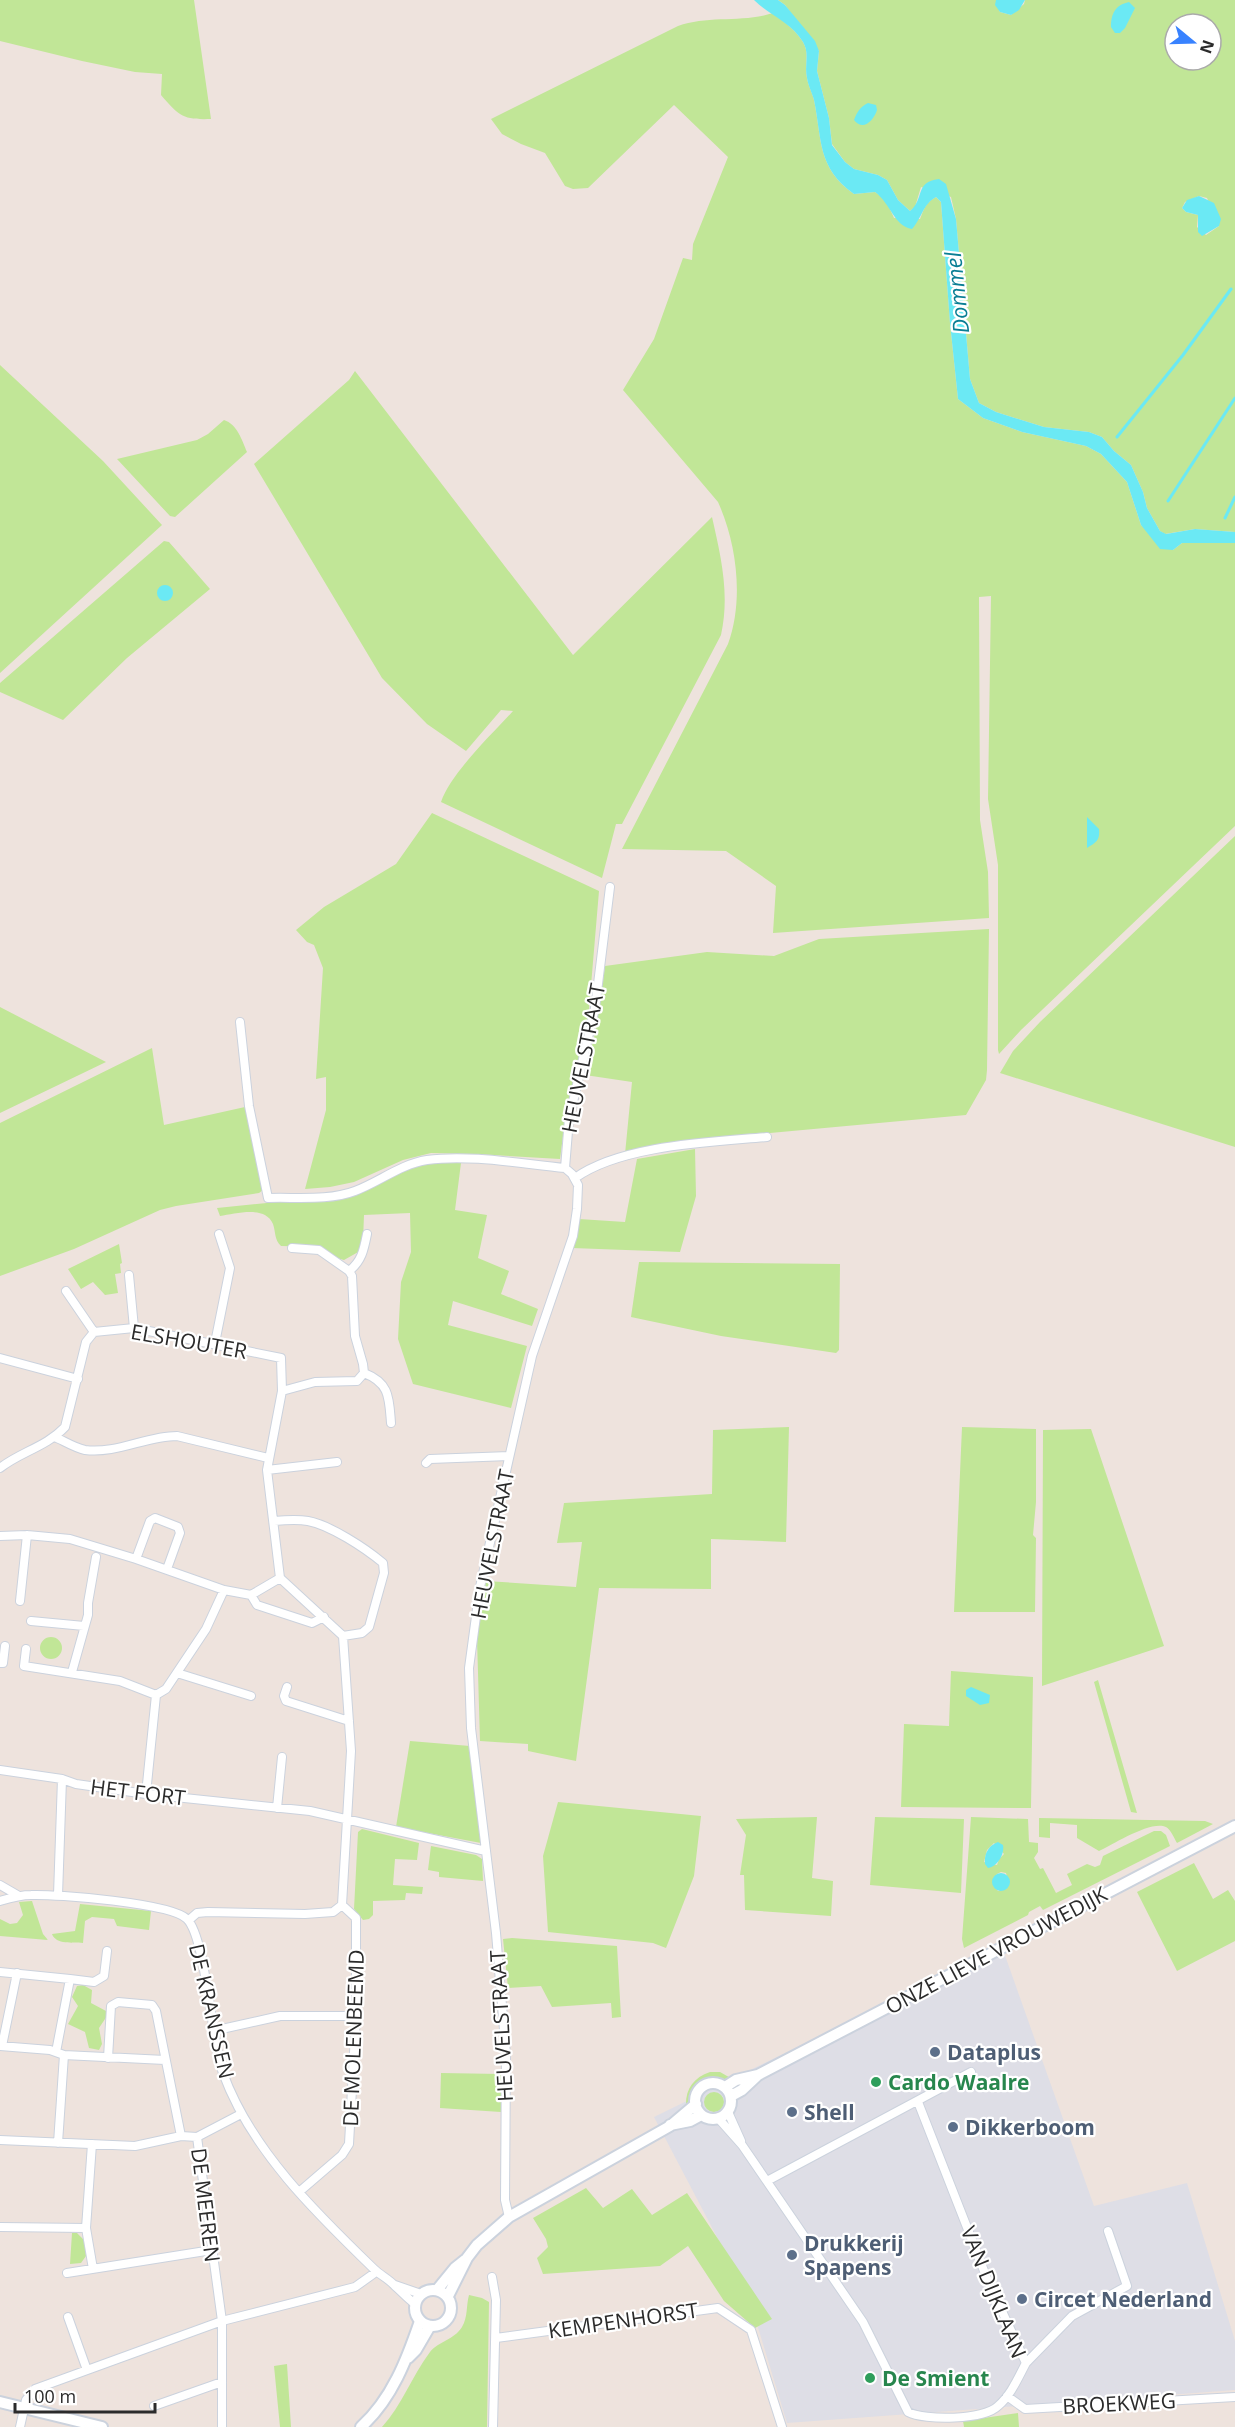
<svg xmlns="http://www.w3.org/2000/svg" width="1235" height="2427" viewBox="0 0 1235 2427" font-family="'Open Sans',sans-serif">
  <rect width="100%" height="100%" fill="#eee3dd"/>
  <!-- industrial -->
  <path fill="#dedee6" d="M 1002,1947 L 1094,2206 L 1187,2183 L 1235,2341 L 1235,2390 L 787,2423 L 749,2298 L 654,2117 Z"/>
  <!-- green -->
  <path fill="#c1e697" fill-rule="evenodd" d="M 0,0 L 194,0 L 211,119 C 183,120 179,116 161,95 L 162,74 L 135,72 L 82,61 L 0,41 Z
    M 778,0 L 996,0 L 1000,12 L 1011,15 L 1024,4 L 1025,0 L 1235,0 L 1235,532 L 1195,529 L 1165,534 L 1160,531 L 1147,508 L 1143,492 L 1131,465 L 1114,451 L 1102,437 L 1089,432 L 1044,427 L 996,412 L 979,403 L 970,379 L 956,219 L 951,197 L 921,187 L 915,207 L 910,211 L 898,200 L 887,180 L 878,175 L 854,169 L 845,162 L 832,144 L 829,118 L 817,71 L 819,51 L 785,5 ZM 1175,24 L 1211,24 L 1211,60 L 1175,60 ZM 1199,196 L 1207,198 L 1219,226 L 1206,235 L 1197,227 L 1198,215 L 1186,212 L 1182,208 L 1185,202 Z
    M 773,13 C 784,22 795,29 803,42 C 810,54 804,65 807,78 C 808,85 812,92 814,100 C 822,139 817,168 854,194 L 875,192 L 886,200 L 894,218 L 920,219 C 924,209 925,203 936,197 L 941,202 L 950,323 L 958,399 L 983,418 L 1022,432 L 1086,446 L 1101,454 L 1127,482 L 1141,525 L 1173,550 L 1182,543 L 1235,543 L 1235,826 L 1021,1030 L 999,1054 L 998,1050 L 998,865 L 988,799 L 991,596 L 979,597 L 980,820 L 988,872 L 989,918 L 773,933 L 776,886 L 726,851 L 622,849 L 728,644 C 744,600 737,544 718,502 L 623,390 L 654,339 L 683,258 L 692,260 L 693,244 L 728,157 L 674,105 L 588,188 L 573,189 L 565,186 L 545,153 L 521,144 L 502,134 L 491,119 L 678,26 C 708,15 743,23 773,13 Z
    M 0,365 L 103,461 L 162,525 L 0,673 Z
    M 355,371 L 573,655 L 712,517 C 721,557 730,594 721,635 L 622,824 L 616,824 L 602,878 L 441,802 C 451,773 492,734 513,711 L 501,710 L 466,751 L 427,724 L 382,678 L 254,464 L 349,380 Z
    M 224,420 C 237,424 242,440 247,452 L 175,517 L 170,516 L 117,459 L 197,440 L 208,434 Z
    M 164,541 L 169,542 L 210,589 L 127,658 L 63,720 L 0,692 L 0,683 Z
    M 432,813 L 599,891 L 588,1021 L 566,1113 L 560,1159 L 475,1154 L 431,1153 L 403,1160 L 354,1182 L 330,1187 L 305,1189 L 326,1110 L 326,1077 L 316,1079 L 323,968 L 314,945 L 307,942 L 296,930 L 324,907 L 396,864 Z
    M 1235,836 L 1235,1147 L 1000,1073 L 1013,1051 L 1040,1022 Z
    M 989,929 L 987,1070 L 986,1080 L 966,1115 L 736,1136 L 625,1154 L 632,1082 L 585,1075 L 596,1029 L 605,966 L 707,952 L 774,956 L 819,939 Z
    M 0,1007 L 106,1062 L 0,1113 Z
    M 152,1048 L 164,1125 L 245,1107 L 263,1190 L 259,1193 L 176,1206 L 160,1210 L 74,1249 L 0,1276 L 0,1123 Z
    M 695,1149 L 696,1196 L 680,1252 L 572,1248 L 579,1219 L 625,1222 L 637,1159 Z
    M 430,1163 L 461,1163 L 455,1210 L 487,1215 L 478,1258 L 509,1271 L 501,1294 L 538,1309 L 532,1326 L 453,1301 L 448,1325 L 527,1346 L 511,1408 L 413,1384 L 398,1339 L 401,1282 L 411,1252 L 410,1213 L 364,1215 L 363,1241 L 360,1251 L 344,1260 L 337,1258 L 321,1247 L 281,1246 C 274,1239 276,1233 273,1224 C 265,1205 236,1214 220,1216 L 217,1208 L 277,1202 L 327,1202 L 357,1194 L 409,1168 Z
    M 119,1244 L 122,1263 L 120,1264 L 121,1273 L 115,1274 L 118,1293 L 105,1295 L 93,1282 L 81,1289 L 68,1269 Z
    M 639,1262 L 840,1264 L 839,1350 L 836,1353 L 721,1336 L 631,1317 Z
    M 789,1427 L 786,1542 L 711,1539 L 711,1589 L 599,1588 L 576,1761 L 528,1751 L 528,1744 L 480,1741 L 477,1639 L 486,1581 L 576,1587 L 582,1542 L 557,1543 L 564,1503 L 712,1494 L 713,1430 Z
    M 962,1427 L 1036,1429 L 1036,1502 L 1033,1535 L 1036,1538 L 1035,1612 L 954,1612 Z
    M 1091,1429 L 1164,1646 L 1042,1686 L 1043,1430 Z
    M40 1648a11 11 0 1 1 22 0a11 11 0 1 1-22 0Z
    M 951,1671 L 1033,1677 L 1031,1808 L 901,1807 L 904,1724 L 949,1726 Z
    M 1098,1680 L 1137,1813 L 1131,1812 L 1094,1682 Z
    M 410,1741 L 470,1746 L 481,1843 L 396,1827 Z
    M 558,1802 L 701,1816 L 694,1876 L 666,1948 L 653,1943 L 548,1932 L 543,1856 Z
    M 817,1817 L 812,1878 L 833,1881 L 831,1916 L 745,1910 L 744,1875 L 740,1875 L 746,1835 L 736,1819 Z
    M 875,1817 L 964,1819 L 961,1893 L 870,1885 Z
    M 971,1817 L 1028,1819 L 1029,1842 L 1038,1843 L 1038,1852 L 1034,1858 L 1040,1869 L 1043,1868 L 1056,1893 L 1072,1885 L 1067,1874 L 1087,1864 L 1095,1867 L 1100,1865 L 1103,1856 L 1154,1831 L 1161,1831 L 1166,1835 L 1170,1846 L 1043,1910 L 1040,1906 L 1029,1912 L 1028,1915 L 964,1948 L 962,1939 ZM 994,1843 L 1004,1854 L 999,1859 L 997,1865 L 984,1862 L 987,1850 ZM 1001,1872 L 1006,1873 L 1009,1885 L 998,1891 L 993,1884 L 997,1874 Z
    M 1039,1818 L 1205,1821 L 1213,1824 L 1177,1843 C 1174,1838 1171,1830 1166,1827 C 1151,1820 1114,1844 1099,1851 L 1077,1838 L 1077,1825 L 1050,1823 L 1050,1838 L 1039,1837 Z
    M 362,1829 L 419,1843 L 417,1860 L 395,1859 L 393,1885 L 423,1887 L 422,1894 L 406,1893 L 405,1900 L 373,1901 L 373,1915 L 369,1919 L 363,1920 L 354,1909 L 358,1832 Z
    M 431,1846 L 476,1855 L 482,1859 L 483,1881 L 439,1877 L 439,1872 L 428,1870 Z
    M 1194,1863 L 1213,1899 L 1228,1890 L 1235,1901 L 1235,1941 L 1177,1971 L 1137,1892 Z
    M 32,1901 L 43,1934 L 48,1940 L 0,1936 L 0,1919 L 10,1924 L 17,1923 L 23,1915 L 19,1902 Z
    M 80,1904 L 151,1911 L 149,1930 L 117,1926 L 114,1919 L 92,1917 L 85,1921 L 83,1943 C 73,1942 56,1945 52,1934 L 75,1931 Z
    M 512,1938 L 617,1946 L 621,2017 L 612,2018 L 611,2003 L 552,2007 L 541,1986 L 508,1988 L 503,1939 Z
    M 83,1985 L 92,1990 L 91,2003 L 106,2011 L 107,2016 L 99,2028 L 102,2044 L 99,2050 L 89,2048 L 85,2032 L 68,2024 L 78,2006 L 72,1997 L 77,1986 Z
    M 710,2072 L 720,2072 L 734,2080 C 728,2083 726,2081 720,2079 C 699,2075 696,2094 686,2108 C 685,2089 693,2078 710,2072 Z
    M 441,2073 L 501,2074 L 501,2112 L 440,2108 Z
    M704 2102a10 10 0 1 1 20 0a10 10 0 1 1-20 0Z
    M 586,2188 L 603,2208 L 632,2189 L 652,2215 L 687,2193 L 772,2319 L 755,2328 L 724,2301 L 688,2246 L 660,2266 L 543,2274 L 537,2258 L 548,2247 L 546,2239 L 533,2218 Z
    M 72,2233 L 77,2233 L 84,2240 L 86,2256 L 81,2263 L 70,2264 Z
    M 469,2295 L 482,2298 L 489,2302 L 487,2427 L 382,2427 C 402,2405 412,2376 430,2352 C 439,2341 454,2340 462,2327 C 468,2317 466,2306 469,2295 Z
    M 287,2364 L 291,2427 L 280,2427 L 274,2366 Z
    M 1018,2413 L 1019,2427 L 964,2427 L 963,2421 Z"/>
  <!-- water -->
  <path fill="#6be9f4" d="M 754,0 L 778,0 L 785,5 L 815,41 L 819,51 L 817,71 L 829,118 L 832,145 L 845,162 L 854,169 L 878,175 L 887,180 L 898,200 L 910,211 C 925,199 914,182 939,179 L 946,184 L 956,219 L 970,379 L 979,403 L 996,412 L 1044,427 L 1089,432 L 1102,437 L 1114,451 L 1131,465 L 1143,492 L 1147,508 L 1160,531 L 1166,534 L 1195,529 L 1235,532 L 1235,543 L 1182,543 L 1173,550 L 1160,549 L 1141,525 L 1127,482 L 1101,454 L 1086,446 L 1022,432 L 983,418 L 958,399 L 950,323 L 941,202 L 936,197 C 923,204 922,218 912,229 C 894,226 891,204 875,192 L 854,194 C 817,168 822,139 814,100 C 812,93 808,85 807,78 C 804,65 810,54 803,42 C 791,22 770,16 754,0 Z
    M 996,0 L 1025,0 L 1019,10 L 1011,15 L 1000,12 L 995,5 Z
    M 1129,2 L 1135,8 L 1125,28 L 1120,33 L 1115,33 L 1111,27 C 1111,14 1115,5 1129,2 Z
    M 868,103 L 876,105 L 877,110 C 874,120 863,132 854,120 C 857,112 860,107 868,103 Z
    M 1199,196 L 1214,203 L 1221,219 L 1219,226 L 1202,236 L 1198,232 L 1198,215 L 1186,212 L 1182,208 L 1187,200 Z
    M157 593a8 8 0 1 1 16 0a8 8 0 1 1-16 0Z
    M 1087,817 L 1099,829 C 1100,840 1097,842 1087,848 Z
    M 971,1687 L 990,1695 L 989,1703 L 980,1705 L 966,1696 L 966,1690 Z
    M 998,1842 L 1003,1845 C 1005,1854 997,1867 988,1868 L 985,1864 C 984,1854 988,1846 998,1842 Z
    M992 1882a9 9 0 1 1 18 0a9 9 0 1 1-18 0Z"/>
  <g fill="none" stroke-linecap="round" stroke-linejoin="round">
    <!-- stream -->
    <path stroke="#6be9f4" stroke-width="3" d="M 1117,437 L 1183,355 L 1231,289
      M 1168,501 L 1235,398
      M 1225,518 L 1235,497"/>
    <!-- street casing -->
    <g stroke="#cbd2dd" stroke-width="10">
      <path id="street" d="M 240,1022 L 249,1106 L 268,1198 C 296,1197 329,1201 355,1191 C 379,1182 401,1164 427,1160 C 470,1154 522,1164 565,1168
        M 565,1168 L 569,1119 L 595,1008 L 610,887
        M 575,1178 C 621,1145 711,1142 767,1137
        M 349,1271 C 362,1261 364,1249 367,1234
        M 129,1275 L 134,1328
        M 66,1291 L 94,1332
        M 215,1343 L 230,1268 L 219,1234
        M 0,1358 L 78,1379
        M 364,1373 C 390,1383 389,1398 391,1423
        M 282,1391 L 315,1382 L 357,1381 L 364,1373 L 363,1364 L 355,1336 L 352,1276 L 349,1271 L 319,1250 L 292,1248
        M 55,1437 C 64,1441 75,1448 85,1450 C 117,1454 146,1436 177,1436 L 268,1458
        M 426,1463 L 430,1459 L 509,1456
        M 0,1468 C 20,1452 46,1447 65,1427 L 86,1342 L 94,1332 L 134,1328 L 281,1358 L 282,1391 L 267,1470 L 280,1578 L 343,1636 L 351,1751 L 342,1905 L 333,1912 L 305,1914 L 208,1912 L 197,1913 L 189,1920
        M 267,1470 L 337,1462
        M 274,1521 C 285,1520 297,1519 308,1521 C 330,1525 365,1548 383,1563 L 384,1573 L 369,1627 L 362,1633 L 343,1636
        M 0,1536 L 27,1535 L 70,1539 L 136,1559 L 224,1590 L 251,1595 L 257,1605 L 312,1623 L 324,1617
        M 136,1559 L 150,1521 L 155,1518 L 178,1527 L 180,1533 L 167,1569
        M 251,1595 L 280,1578
        M 20,1601 L 27,1535
        M 31,1621 L 84,1626
        M 26,1649 L 24,1666 L 120,1681 L 156,1695
        M 0,1663 L 3,1663 L 5,1646
        M 72,1672 L 88,1615 L 88,1603 L 96,1557
        M 177,1673 L 251,1696
        M 287,1687 L 284,1696 L 286,1701 L 349,1721
        M 0,1770 L 62,1779 L 76,1784 L 146,1794 L 310,1811 L 486,1851
        M 146,1794 L 156,1695 L 166,1689 L 206,1629 L 224,1590
        M 277,1808 L 282,1757
        M 0,1885 L 19,1896
        M 58,1895 L 62,1779
        M 0,1901 C 10,1898 20,1895 31,1895 C 57,1894 171,1903 187,1919 C 206,1938 211,2040 223,2073 C 251,2150 316,2213 374,2269 C 380,2275 389,2279 395,2286 C 402,2292 407,2298 415,2304
        M 0,1972 L 70,1979
        M 213,2031 L 280,2016 L 356,2016
        M 0,2046 L 50,2050 L 64,2055 L 165,2060
        M 2,2046 L 17,1973
        M 56,2052 L 70,1979 L 94,1982 L 104,1976 L 107,1951
        M 108,2058 L 111,2006 L 118,2002 L 152,2005 L 156,2011 L 181,2136
        M 728,2112 L 741,2141
        M 718,2118 L 742,2145 L 863,2322 L 908,2412 C 925,2421 984,2420 998,2406 C 1011,2395 1018,2378 1026,2363 L 988,2281 L 918,2102
        M 0,2140 L 135,2146 L 181,2136 L 197,2137
        M 58,2143 L 64,2055
        M 92,2144 L 86,2228 L 93,2269
        M 767,2181 L 971,2072
        M 299,2192 L 342,2155 L 349,2144 L 356,2016 L 356,1918 L 342,1905
        M 509,2217 L 505,2200 L 506,2054 L 496,1933 L 471,1728 L 469,1668 L 480,1587 L 532,1356 L 573,1236 L 577,1209 L 578,1185 L 572,1174 L 565,1168
        M 0,2227 L 86,2228
        M 67,2273 L 212,2250
        M 492,2277 L 496,2300 L 493,2427
        M 395,2285 L 421,2294
        M 68,2317 L 87,2370
        M 496,2338 L 718,2308 L 751,2330 L 782,2427
        M 1026,2363 L 1072,2316 L 1127,2286 L 1108,2231
        M 1007,2396 L 1025,2409 L 1235,2397
        M 154,2406 L 222,2382
        M 20,2427 L 26,2400 L 35,2389 L 222,2321 L 355,2287 L 376,2272
        M 222,2427 L 222,2321 L 197,2137 L 241,2114"/>
    </g>
    <!-- secondary casing -->
    <g stroke="#cbd2dd" stroke-width="14">
      <path id="secondary" d="M695 2101a18 18 0 1 1 36 0a18 18 0 1 1-36 0Z
        M 725,2087 L 736,2080 L 758,2075
        M 731,2096 L 742,2090 L 758,2075 L 1235,1826
        M 670,2125 L 690,2121 L 701,2115
        M415 2308a18 18 0 1 1 36 0a18 18 0 1 1-36 0Z
        M 437,2290 L 455,2268 L 465,2260
        M 448,2296 L 467,2258 L 477,2245 L 509,2217 L 670,2126 L 696,2104
        M 408,2358 L 416,2350 L 430,2326
        M 0,2402 L 102,2427
        M 361,2427 C 392,2399 407,2359 420,2321"/>
    </g>
    <!-- street -->
    <use href="#street" stroke="#fff" stroke-width="8"/>
    <!-- secondary -->
    <use href="#secondary" stroke="#fff" stroke-width="10"/>
  </g>
  <!-- markers -->
  <g fill="#5c6f8a" stroke="#fff" stroke-width="2">
    <circle cx="935" cy="2052" r="6"/>
    <circle cx="792" cy="2112" r="6"/>
    <circle cx="953" cy="2127" r="6"/>
    <circle cx="792" cy="2255" r="6"/>
    <circle cx="1022" cy="2299" r="6"/>
  </g>
  <g fill="#2e9e5b" stroke="#fff" stroke-width="2">
    <circle cx="876" cy="2082" r="6"/>
    <circle cx="870" cy="2378" r="6"/>
  </g>
  <g text-anchor="middle" dominant-baseline="central" stroke-width="4.5" stroke-linejoin="round" paint-order="stroke">
    <!-- street labels -->
    <g font-size="21" fill="#2b2b2b" stroke="#fff">
      <text transform="translate(583 1058) rotate(-79)">HEUVELSTRAAT</text>
      <text transform="translate(189 1341) rotate(10)">ELSHOUTER</text>
      <text transform="translate(492 1544) rotate(-79)">HEUVELSTRAAT</text>
      <text transform="translate(138 1792) rotate(7)">HET FORT</text>
      <text transform="translate(996 1950) rotate(-28)">ONZE LIEVE VROUWEDIJK</text>
      <text transform="translate(212 2011) rotate(77)">DE KRANSSEN</text>
      <text transform="translate(501 2026) rotate(-93)">HEUVELSTRAAT</text>
      <text transform="translate(353 2038) rotate(-88)">DE MOLENBEEMD</text>
      <text transform="translate(206 2205) rotate(83)">DE MEEREN</text>
      <text transform="translate(994 2292) rotate(68)">VAN DIJKLAAN</text>
      <text transform="translate(623 2320) rotate(-8)">KEMPENHORST</text>
      <text transform="translate(1119 2403) rotate(-3)">BROEKWEG</text>
    </g>
    <!-- service labels -->
    <g font-size="21" font-weight="bold" fill="#4e5e75" stroke="#fff" text-anchor="start">
      <text x="947" y="2052">Dataplus</text>
      <text x="804" y="2112">Shell</text>
      <text x="965" y="2127">Dikkerboom</text>
      <text x="804" y="2243">Drukkerij<tspan x="804" dy="24">Spapens</tspan></text>
      <text x="1034" y="2299">Circet Nederland</text>
    </g>
    <!-- leisure labels -->
    <g font-size="21" font-weight="bold" fill="#27864d" stroke="#fff" text-anchor="start">
      <text x="888" y="2082">Cardo Waalre</text>
      <text x="882" y="2378">De Smient</text>
    </g>
    <!-- water labels -->
    <g font-size="22" font-style="italic" fill="#097e94" stroke="#fff">
      <text transform="translate(956 293) rotate(-96)">Dommel</text>
    </g>
  </g>
  <!-- north arrow -->
  <g transform="translate(1193 42) rotate(109)"><circle r="28" fill="#ffffff" stroke="#aaaaaa" stroke-width="1.5"/>
  <path d="M0-4.5L10 22L0 15L-10 22Z" fill="#3882ff"/>
  <text y="-9" font-size="16" font-weight="bold" text-anchor="middle" fill="#2b2b2b">N</text>
  </g>
  <!-- scale -->
  <path d="M15 2403v9h140v-9" fill="none" stroke="#2b2b2b" stroke-width="3"/>
  <text x="24" y="2403" font-size="18" fill="#2b2b2b" stroke="#ffffff" stroke-width="4.5" paint-order="stroke">100 m</text>
</svg>
